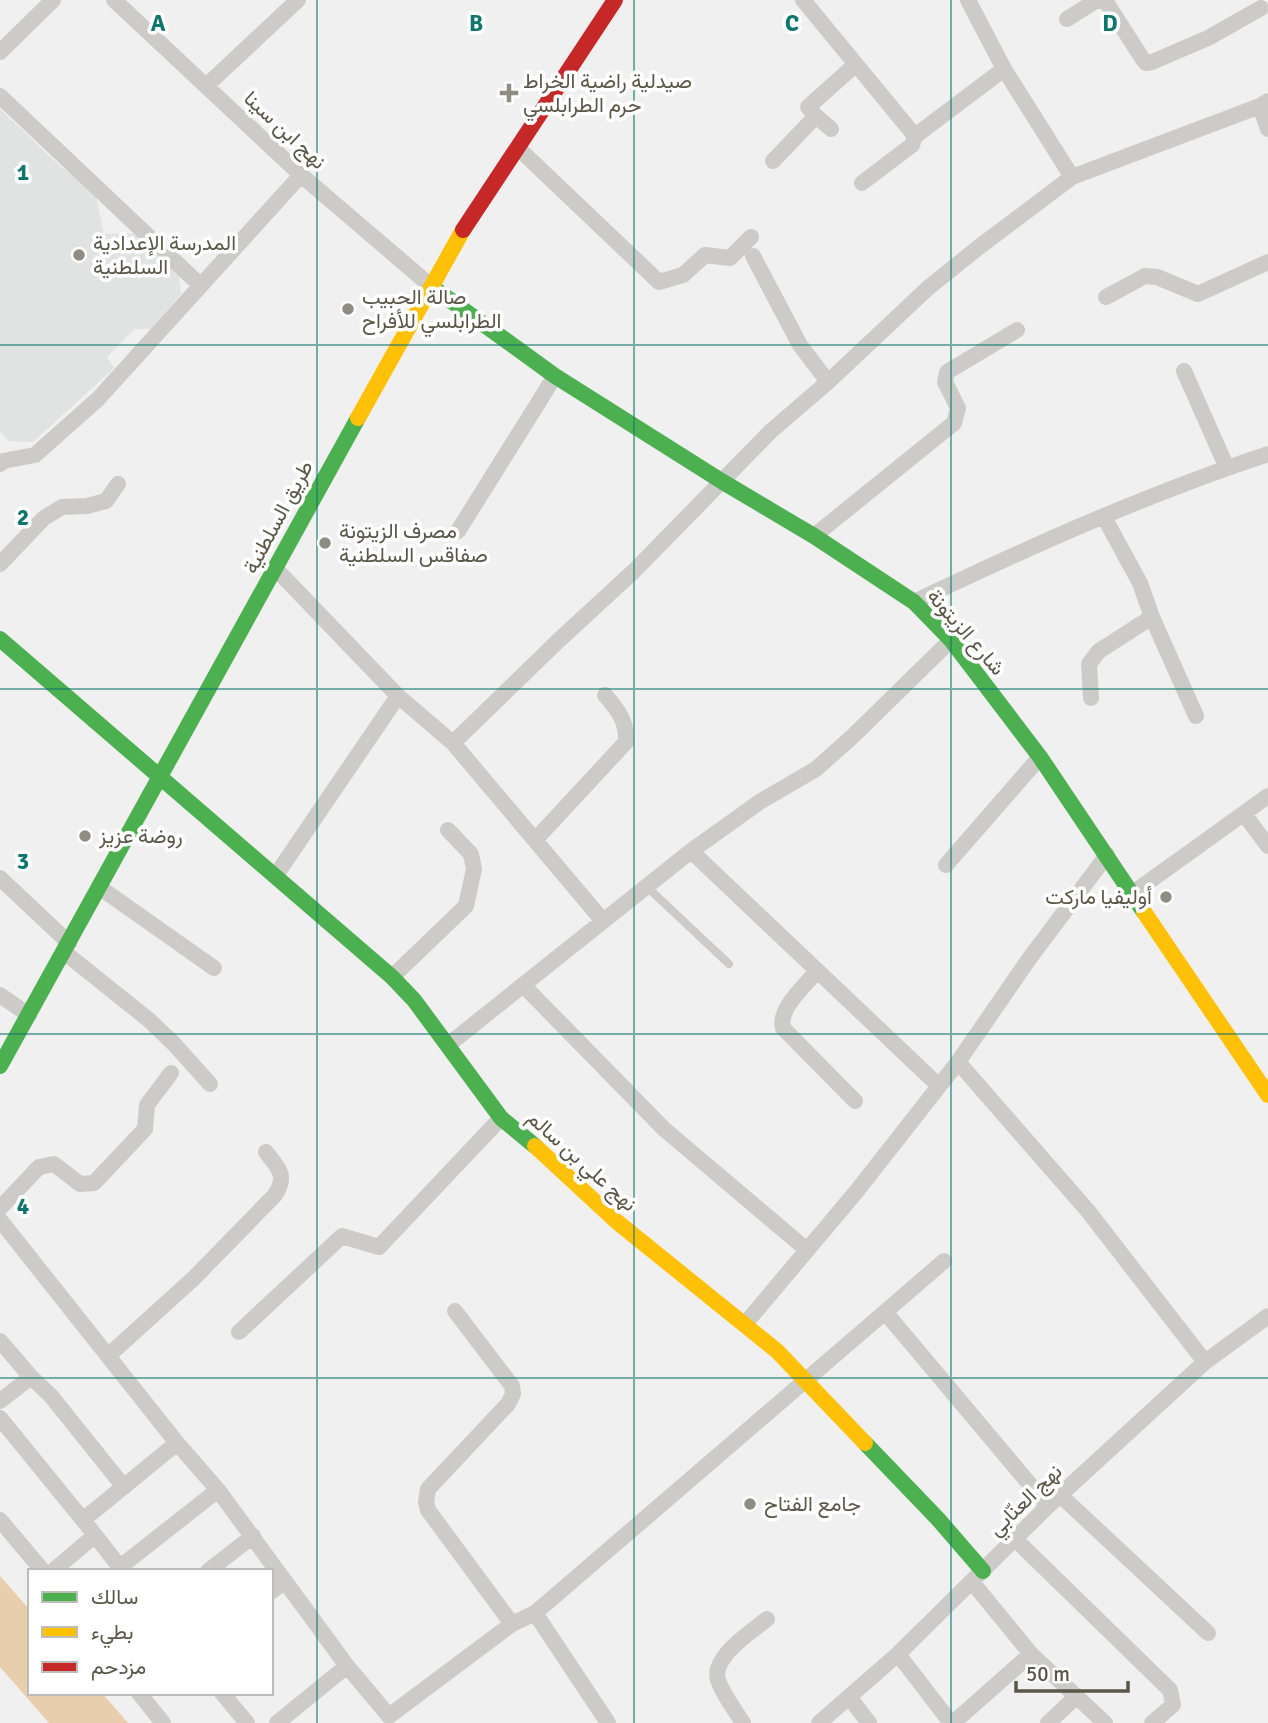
<svg xmlns="http://www.w3.org/2000/svg" width="1268" height="1723" viewBox="0 0 1268 1723" font-family="Signika,Vazirmatn,sans-serif">
  <rect width="100%" height="100%" fill="#f0f0f0"/>
  <!-- education -->
  <path fill="#e1e2e2" d="M 0,109 L 58,164 L 95,192 L 104,234 L 134,233 L 179,276 L 181,294 L 151,329 L 134,329 L 107,357 L 114,368 L 33,442 L 9,441 L 0,432 Z"/>
  <!-- water -->
  <path fill="#e9cead" d="M 0,1576 L 30,1610 L 30,1693 L 102,1693 L 128,1723 L 49,1723 L 0,1667 Z"/>
  <g fill="none" stroke-linecap="round" stroke-linejoin="round">
    <!-- lane -->
    <path stroke="#cccbc7" stroke-width="8" d="M 646,886 L 729,964"/>
    <!-- street -->
    <path stroke="#cccbc7" stroke-width="16" d="M 114,0 L 301,175 L 432,287
      M 803,0 L 915,136 L 1004,69
      M 968,0 L 1004,69 L 1072,177
      M 1067,19 L 1097,0 L 1106,2 L 1142,58 L 1146,63 L 1152,62 L 1208,38 L 1261,8
      M 0,52 L 53,0
      M 206,86 L 298,0
      M 0,96 L 200,285
      M 1268,101 L 1260,106 L 1268,129
      M 816,116 L 831,129
      M 518,148 L 659,282 L 683,275 L 705,255 L 730,258 L 751,237
      M 773,161 L 816,116 L 808,107 L 855,65
      M 862,183 L 912,145 L 915,136
      M 753,256 L 800,345 L 828,382
      M 1106,297 L 1145,276 L 1157,277 L 1198,294 L 1268,262
      M 1184,371 L 1227,468
      M 0,464 L 3,461 L 35,455 L 98,399 L 301,175
      M 1104,517 L 1140,583 L 1152,617 L 1196,716
      M 458,531 L 555,376
      M 814,536 L 954,423 L 958,408 L 945,382 L 947,372 L 1017,330
      M 0,564 L 44,518 L 62,507 L 87,506 L 106,501 L 118,484
      M 275,568 L 398,696 L 453,743 L 558,641 L 634,571 L 771,431 L 828,382 L 928,288 L 979,247 L 1072,177 L 1260,106
      M 914,602 C 1029,547 1147,494 1268,454
      M 1091,698 L 1089,664 L 1099,651 L 1152,617
      M 453,743 L 603,921
      M 1244,814 L 1268,846
      M 536,839 L 626,742 C 627,721 618,710 605,695
      M 691,851 L 939,1086
      M 946,865 L 1040,757
      M 276,875 L 398,696
      M 0,878 L 69,943
      M 99,887 L 214,968
      M 1133,893 L 1268,796
      M 64,952 L 149,1020 L 174,1044 L 210,1084
      M 817,971 C 805,986 778,1008 783,1028 L 855,1101
      M 392,977 L 466,906 L 474,869 L 471,854 L 448,830
      M 524,986 L 664,1129 L 807,1250
      M 0,995 L 29,1015
      M 448,1045 L 691,851 L 761,801 L 816,769 L 853,736 L 951,640
      M 958,1062 L 1088,1211 L 1205,1362
      M 0,1208 L 39,1167 L 54,1164 L 80,1184 L 94,1183 L 145,1129 L 147,1105 L 171,1073
      M 0,1220 L 177,1443 L 218,1490 L 347,1666 L 389,1716 L 512,1624 L 535,1613 L 608,1723
      M 455,1311 L 512,1386 L 513,1394 L 508,1404 L 428,1489 L 426,1502 L 428,1510 L 512,1624
      M 885,1312 L 944,1261
      M 745,1324 L 856,1192 L 958,1062 L 1029,959 L 1107,855
      M 239,1332 L 342,1236 L 379,1247 L 501,1118
      M 0,1341 L 31,1377 L 51,1396 L 124,1487
      M 109,1355 L 194,1278 L 275,1195 C 288,1175 278,1168 266,1152
      M 0,1401 L 31,1377
      M 0,1418 L 83,1520 L 177,1443
      M 1060,1495 L 1208,1633
      M 0,1520 L 43,1571
      M 83,1520 L 123,1571
      M 1015,1539 L 1170,1690 L 1173,1705 L 1152,1723
      M 120,1567 L 218,1490
      M 53,1571 L 94,1536
      M 208,1571 L 253,1536
      M 972,1582 L 1031,1654 L 1105,1723
      M 271,1592 L 285,1581
      M 535,1613 L 885,1312 L 1048,1506
      M 898,1654 L 951,1723
      M 139,1693 L 163,1723
      M 222,1693 L 247,1723
      M 849,1697 L 869,1723
      M 277,1723 L 347,1666
      M 743,1723 C 735,1710 723,1695 718,1680 C 711,1657 751,1632 767,1619
      M 819,1723 L 898,1654 L 1048,1506 L 1205,1362 L 1268,1316
      M 953,1723 L 1031,1654
      M 1048,1723 L 1077,1696"/>
    <!-- fast -->
    <path stroke="#4caf50" stroke-width="16" d="M 432,287 L 555,376 L 723,482 L 814,536 L 914,602 L 951,640 L 1040,757 L 1144,912
      M 0,639 L 392,977 L 414,1000 L 501,1118 L 535,1146
      M 0,1066 L 358,418
      M 865,1443 L 938,1519 L 983,1571"/>
    <!-- slow -->
    <path stroke="#ffc107" stroke-width="16" d="M 358,418 L 463,230
      M 1144,912 L 1268,1095
      M 535,1146 L 616,1221 L 777,1351 L 865,1443"/>
    <!-- jam -->
    <path stroke="#c62828" stroke-width="16" d="M 463,230 L 615,0"/>
  </g>
  <!-- grid -->
  <path fill="none" stroke="#0f766e" stroke-width="2" stroke-opacity="0.55" d="M 317,0 L 317,1723M 634,0 L 634,1723M 951,0 L 951,1723M 0,345 L 1268,345M 0,689 L 1268,689M 0,1034 L 1268,1034M 0,1378 L 1268,1378"/>
  <!-- markers -->
  <g fill="#8f8d83" stroke="#fff" stroke-width="2.5">
    <path d="M505.5 82.5h7v7h7v7h-7v7h-7v-7h-7v-7h7z"/>
    <circle cx="79" cy="255" r="7"/>
    <circle cx="348" cy="309" r="7"/>
    <circle cx="325" cy="543" r="7"/>
    <circle cx="85" cy="836" r="7"/>
    <circle cx="1166" cy="897" r="7"/>
    <circle cx="750" cy="1504" r="7"/>
  </g>
  <g text-anchor="middle" dominant-baseline="central" stroke-width="7" stroke-linejoin="round" paint-order="stroke">
    <!-- poi labels -->
    <g font-size="21" fill="#5b5748" stroke="#fff" text-anchor="start">
      <text x="523" y="81">صيدلية راضية الخراط<tspan x="523" dy="24">حرم الطرابلسي</tspan></text>
      <text x="93" y="243">المدرسة الإعدادية<tspan x="93" dy="24">السلطنية</tspan></text>
      <text x="362" y="297">صالة الحبيب<tspan x="362" dy="24">الطرابلسي للأفراح</tspan></text>
      <text x="339" y="531">مصرف الزيتونة<tspan x="339" dy="24">صفاقس السلطنية</tspan></text>
      <text x="99" y="836">روضة عزيز</text>
      <text x="1152" y="897" text-anchor="end">أوليفيا ماركت</text>
      <text x="764" y="1504">جامع الفتاح</text>
    </g>
    <!-- street labels -->
    <g font-size="21" fill="#5b5748" stroke="#fff">
      <text transform="translate(285 130) rotate(43)">نهج ابن سينا</text>
      <text transform="translate(278 517) rotate(-62)">طريق السلطنية</text>
      <text transform="translate(966 632) rotate(49)">شارع الزيتونة</text>
      <text transform="translate(582 1161) rotate(42)">نهج علي بن سالم</text>
      <text transform="translate(1025 1500) rotate(-44)">نهج العنّابي</text>
    </g>
  </g>
  <g font-size="23" text-anchor="middle" font-weight="bold" fill="#0f766e" stroke="#fff" stroke-width="7" stroke-linejoin="round" paint-order="stroke">
    <text x="158" y="31">A</text>
    <text x="476" y="31">B</text>
    <text x="792" y="31">C</text>
    <text x="1110" y="31">D</text>
    <text x="23" y="180">1</text>
    <text x="23" y="525">2</text>
    <text x="23" y="869">3</text>
    <text x="23" y="1214">4</text>
  </g>
  <!-- legend -->
  <rect x="28" y="1569" width="245" height="126" fill="#ffffff" stroke="#bdbcb6" stroke-width="2"/>
  <rect x="42" y="1592" width="35" height="10" fill="#4caf50" stroke="#bdbcb6" stroke-width="2"/>
  <text x="91" y="1604" font-size="21" fill="#5b5748">سالك</text>
  <rect x="42" y="1627" width="35" height="10" fill="#ffc107" stroke="#bdbcb6" stroke-width="2"/>
  <text x="91" y="1639" font-size="21" fill="#5b5748">بطيء</text>
  <rect x="42" y="1662" width="35" height="10" fill="#c62828" stroke="#bdbcb6" stroke-width="2"/>
  <text x="91" y="1674" font-size="21" fill="#5b5748">مزدحم</text>
  <!-- scale -->
  <path d="M1016 1681v10h112v-10" fill="none" stroke="#5b5748" stroke-width="3.5"/>
  <text x="1026" y="1681" font-size="21" fill="#5b5748" stroke="#ffffff" stroke-width="5" paint-order="stroke">50 m</text>
</svg>
